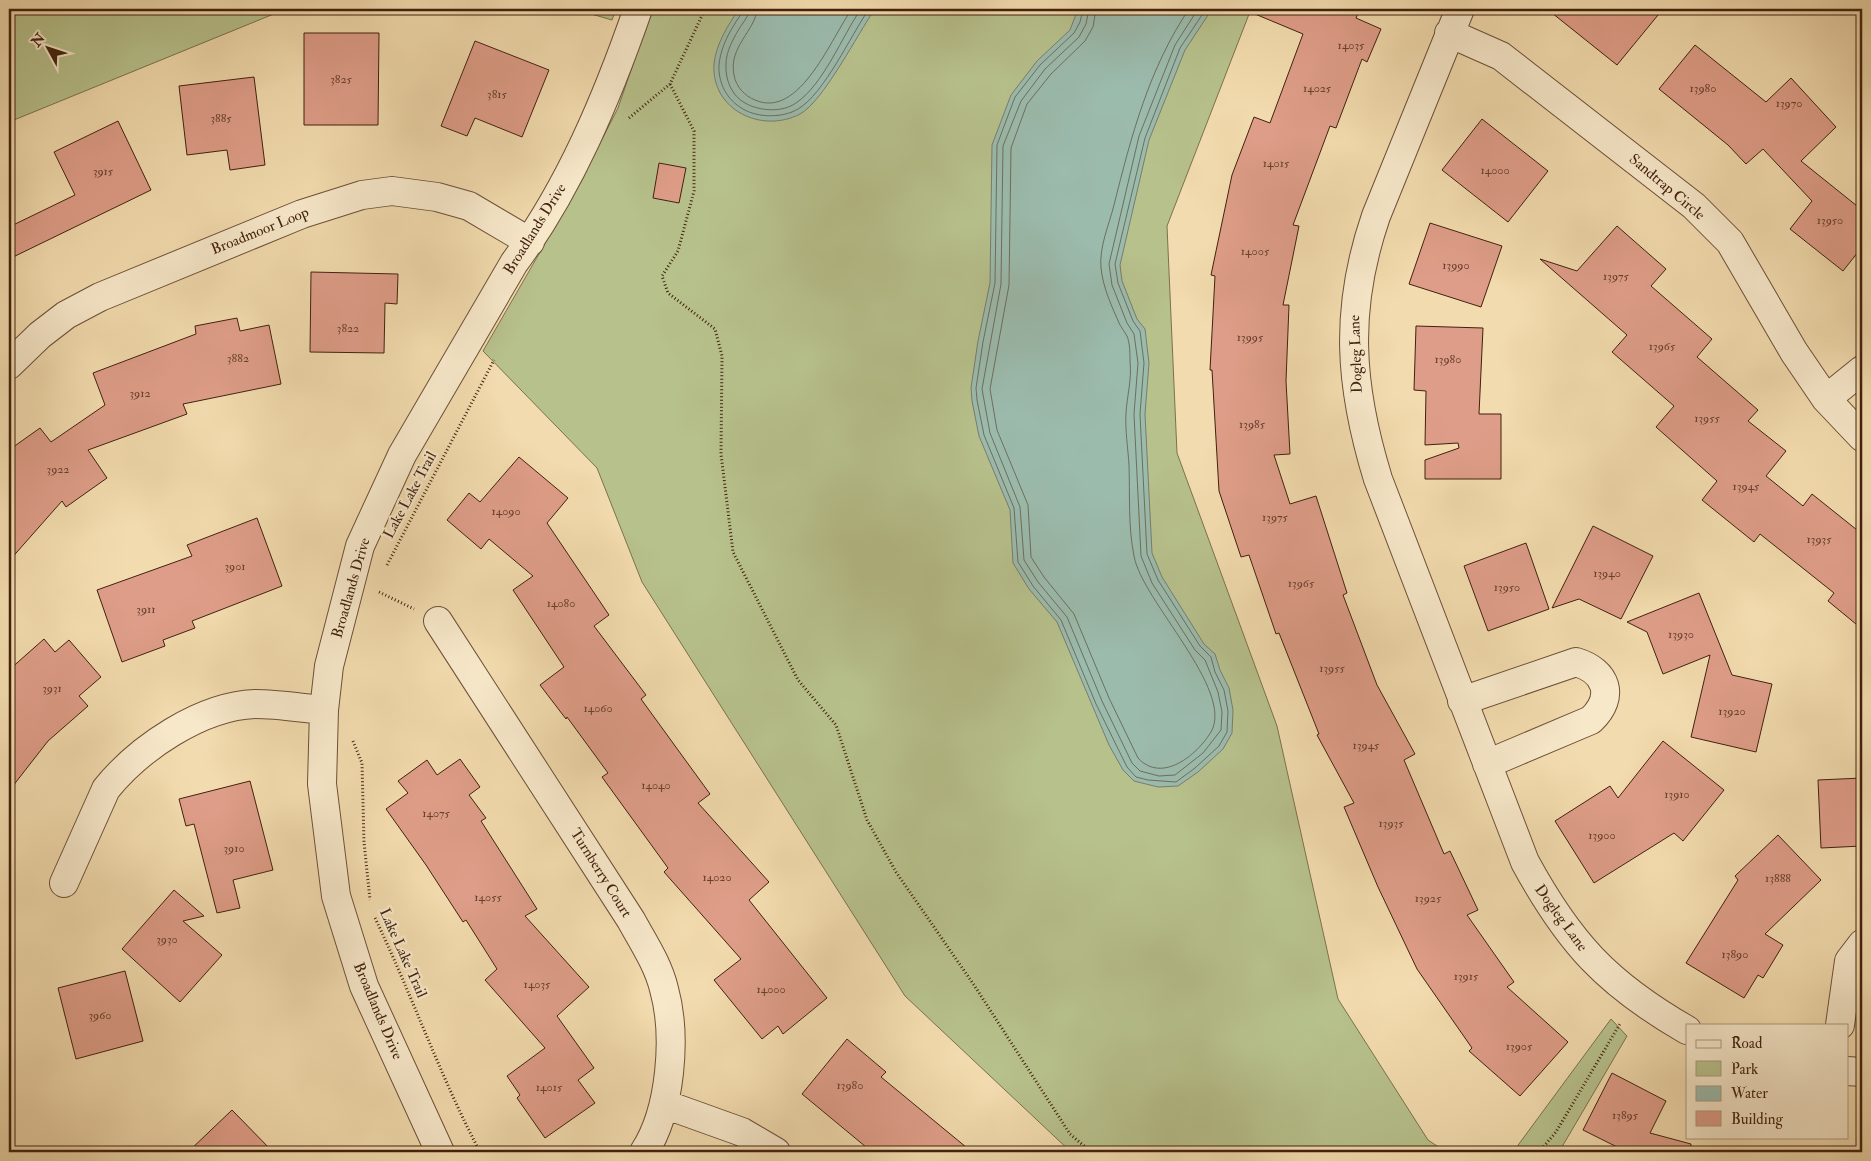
<svg xmlns="http://www.w3.org/2000/svg" width="1871" height="1161" viewBox="0 0 1871 1161" font-family="'IM FELL Double Pica',serif">
  <rect width="100%" height="100%" fill="#f2dbae"/>
  <filter id="stains"><feTurbulence type="fractalNoise" baseFrequency=".004" numOctaves="4"/><feColorMatrix values="0 0 0 0 .2 0 0 0 0 .09 0 0 0 0 .02 0 0 0 .5 -.17"/></filter>
  <radialGradient id="worn" r=".72"><stop offset=".6" stop-color="#630" stop-opacity="0"/><stop offset="1" stop-color="#630" stop-opacity=".3"/></radialGradient>
  <!-- green -->
  <path fill="#b7c18c" stroke="#7c714e" d="M 9,9 L 286,9 L 9,122 Z
    M 574,9 L 616,9 L 612,20 Z
    M 652,9 L 1251,9 L 1167,226 L 1177,453 L 1277,726 L 1338,999 L 1428,1140 L 1446,1152 L 1071,1152 L 905,996 L 642,582 L 597,468 L 483,351 L 577,188 L 618,108 Z
    M 1611,1019 L 1627,1036 L 1559,1152 L 1513,1152 Z"/>
  <!-- water -->
  <path fill="#9bbbad" stroke="#777d6e" d="M 739,9 L 875,9 C 858,33 823,102 800,114 C 762,134 711,110 714,64 C 716,44 728,25 739,9 Z
    M 1078,9 L 1212,9 L 1185,50 L 1149,140 L 1120,265 L 1122,281 L 1137,319 L 1145,329 L 1149,363 L 1145,414 L 1152,553 L 1162,577 L 1204,644 L 1215,654 L 1220,670 L 1229,688 L 1233,710 L 1232,733 L 1223,749 L 1198,772 L 1178,786 L 1158,787 L 1134,781 L 1123,770 L 1109,745 L 1057,622 L 1029,589 L 1013,563 L 1010,510 L 979,436 L 972,401 L 971,388 L 978,341 L 990,283 L 992,145 L 1011,95 L 1037,61 L 1070,30 Z"/>
  <g fill="none" stroke-linecap="round" stroke-linejoin="round">
    <!-- shore -->
    <path stroke="#6e6e5e" stroke-width="1" d="M 743,9 C 742,15 737,19 734,25 C 727,36 720,51 719,65 C 718,83 727,100 743,109 C 758,118 783,118 798,109 C 824,94 851,35 869,9
      M 749,9 C 749,17 743,22 739,29 C 733,39 726,52 726,64 C 725,80 732,96 745,103 C 759,111 782,113 796,103 C 824,84 842,36 861,9
      M 757,9 C 756,30 728,47 734,75 C 736,87 745,96 755,100 C 800,120 832,36 852,9
      M 1083,9 L 1080,22 L 1074,33 L 1040,65 L 1015,97 L 997,145 L 995,283 L 983,342 L 976,388 L 977,400 L 984,435 L 1014,508 L 1018,562 L 1033,586 L 1061,620 L 1096,704 L 1127,767 L 1136,777 L 1148,780 L 1176,782 L 1195,768 L 1219,746 L 1227,732 L 1228,711 L 1224,690 L 1215,672 L 1211,657 L 1200,646 L 1158,580 L 1147,554 L 1140,414 L 1144,363 L 1140,331 L 1133,321 L 1118,283 L 1115,264 L 1145,138 L 1180,48 L 1206,9
      M 1089,9 L 1086,24 L 1079,37 L 1045,69 L 1021,101 L 1003,146 L 1001,284 L 982,389 L 990,433 L 1020,507 L 1024,560 L 1038,582 L 1067,617 L 1102,701 L 1132,763 L 1140,771 L 1159,776 L 1175,775 L 1203,753 L 1221,730 L 1222,712 L 1218,692 L 1205,660 L 1195,650 L 1152,583 L 1141,556 L 1134,414 L 1138,363 L 1134,334 L 1127,323 L 1112,285 L 1109,264 L 1139,136 L 1175,45 L 1198,9
      M 1096,9 L 1093,27 L 1085,41 L 1051,74 L 1027,104 L 1011,148 L 1009,285 L 990,389 L 997,430 L 1028,505 L 1031,557 L 1044,577 L 1074,614 L 1109,698 L 1138,758 C 1162,784 1197,755 1211,732 C 1235,690 1142,601 1134,556 C 1128,526 1130,495 1129,465 C 1128,448 1125,431 1126,413 C 1127,396 1132,379 1130,362 C 1130,354 1130,343 1127,336 C 1125,332 1122,329 1120,325 C 1112,307 1103,288 1101,268 C 1099,247 1109,225 1114,205 C 1131,137 1149,68 1189,9"/>
  </g>
  <!-- building -->
  <path fill="#de9d88" stroke="#41210f" d="M 1243,9 L 1360,9 L 1356,18 L 1381,29 L 1367,62 L 1362,59 L 1336,128 L 1330,126 L 1293,225 L 1299,226 L 1283,305 L 1289,305 L 1286,381 L 1290,454 L 1274,455 L 1290,504 L 1316,496 L 1347,593 L 1343,595 L 1377,685 L 1415,754 L 1404,760 L 1444,854 L 1450,851 L 1478,910 L 1467,915 L 1514,982 L 1507,987 L 1568,1042 L 1520,1096 L 1469,1051 L 1472,1048 L 1417,969 L 1378,887 L 1344,807 L 1354,803 L 1317,735 L 1319,734 L 1279,633 L 1276,634 L 1249,555 L 1241,557 L 1219,491 L 1212,370 L 1210,370 L 1215,276 L 1211,275 L 1232,175 L 1254,117 L 1270,123 L 1303,34 Z
    M 1547,9 L 1663,9 L 1617,65 Z
    M 304,33 L 379,33 L 378,125 L 304,125 Z
    M 475,41 L 549,70 L 522,137 L 475,118 L 467,136 L 441,126 Z
    M 1695,45 L 1766,102 L 1791,78 L 1836,127 L 1801,161 L 1862,210 L 1862,247 L 1843,271 L 1790,229 L 1812,201 L 1763,149 L 1746,164 L 1728,145 L 1659,89 Z
    M 254,77 L 265,165 L 230,170 L 227,150 L 187,155 L 179,86 Z
    M 1482,119 L 1548,171 L 1508,222 L 1442,170 Z
    M 118,121 L 151,190 L 9,259 L 9,227 L 75,195 L 54,152 Z
    M 659,163 L 686,168 L 679,203 L 653,198 Z
    M 1430,223 L 1502,246 L 1481,307 L 1409,284 Z
    M 1617,226 L 1666,269 L 1651,286 L 1712,339 L 1697,357 L 1758,410 L 1748,421 L 1786,451 L 1766,476 L 1803,506 L 1812,494 L 1862,534 L 1862,629 L 1828,601 L 1834,593 L 1760,534 L 1754,542 L 1702,500 L 1717,481 L 1656,427 L 1674,406 L 1612,352 L 1627,335 L 1540,259 L 1577,271 Z
    M 311,272 L 398,274 L 397,304 L 385,303 L 384,353 L 310,352 Z
    M 237,318 L 240,331 L 269,325 L 281,384 L 183,404 L 187,414 L 88,450 L 107,478 L 66,507 L 62,501 L 9,561 L 9,450 L 40,428 L 51,442 L 105,405 L 93,373 L 196,334 L 195,326 Z
    M 1416,326 L 1483,328 L 1479,414 L 1501,414 L 1501,479 L 1425,479 L 1425,460 L 1459,448 L 1458,443 L 1425,445 L 1426,391 L 1414,390 Z
    M 519,457 L 568,498 L 547,523 L 609,615 L 594,626 L 646,695 L 641,699 L 710,794 L 698,803 L 769,882 L 749,900 L 827,998 L 783,1034 L 778,1026 L 762,1039 L 714,980 L 741,959 L 664,872 L 668,868 L 602,777 L 608,773 L 567,717 L 566,719 L 540,685 L 564,667 L 513,590 L 533,576 L 489,539 L 481,549 L 447,520 L 469,493 L 480,502 Z
    M 257,518 L 282,586 L 192,621 L 195,628 L 163,640 L 165,646 L 122,662 L 97,590 L 192,556 L 187,545 Z
    M 1593,526 L 1653,556 L 1621,619 L 1579,599 L 1552,608 Z
    M 1526,543 L 1549,609 L 1488,631 L 1464,566 Z
    M 1699,593 L 1732,675 L 1772,684 L 1756,752 L 1691,737 L 1710,655 L 1663,674 L 1647,632 L 1627,622 Z
    M 44,639 L 55,652 L 69,640 L 101,677 L 79,696 L 88,706 L 48,741 L 9,791 L 9,670 Z
    M 1663,741 L 1724,790 L 1683,841 L 1674,833 L 1594,883 L 1555,821 L 1610,786 L 1618,798 Z
    M 460,759 L 480,787 L 469,795 L 486,818 L 481,821 L 537,909 L 525,916 L 589,987 L 557,1016 L 594,1068 L 578,1080 L 595,1103 L 545,1138 L 517,1098 L 520,1095 L 507,1076 L 545,1048 L 485,980 L 497,969 L 466,920 L 463,922 L 426,865 L 386,809 L 408,793 L 398,781 L 427,760 L 437,775 Z
    M 1862,778 L 1862,846 L 1821,848 L 1818,780 Z
    M 250,781 L 273,870 L 233,880 L 240,908 L 217,913 L 194,824 L 186,826 L 179,799 Z
    M 1778,835 L 1821,880 L 1765,934 L 1783,945 L 1763,978 L 1758,975 L 1744,998 L 1686,963 L 1738,880 L 1735,876 Z
    M 174,890 L 204,916 L 183,921 L 222,955 L 180,1002 L 122,949 Z
    M 125,971 L 143,1041 L 76,1059 L 58,988 Z
    M 847,1039 L 886,1072 L 881,1077 L 972,1152 L 872,1152 L 802,1094 Z
    M 1612,1073 L 1666,1101 L 1650,1133 L 1691,1144 L 1690,1152 L 1627,1152 L 1583,1130 Z
    M 232,1110 L 273,1152 L 188,1152 Z"/>
  <g fill="none" stroke-linecap="round" stroke-linejoin="round">
    <!-- minor casing -->
    <g stroke="#6d5037" stroke-width="30">
      <path id="minor" d="M 1460,9 L 1376,216 C 1344,309 1349,385 1378,479 L 1525,862 C 1569,943 1607,984 1687,1030
        M 1449,33 L 1501,56 L 1694,206 L 1730,242 L 1794,352 L 1826,399 L 1862,437
        M 9,365 L 40,335 L 66,315 L 100,297 L 302,214 L 362,195 L 392,191 L 437,197 L 469,206 L 530,242
        M 1826,399 L 1862,370
        M 438,621 L 631,920 C 643,942 658,964 664,989 C 677,1036 671,1111 644,1152
        M 1462,701 L 1576,662 C 1606,671 1616,696 1591,720 L 1487,764
        M 64,883 L 106,789 C 139,748 201,706 255,704 C 278,704 301,708 324,710
        M 1840,1025 L 1849,961 L 1862,944
        M 1847,1071 L 1862,1072
        M 664,1104 L 742,1132 L 776,1152
        M 440,1152 L 364,986 L 336,896 L 322,784 L 324,710 L 329,666 L 360,546 L 402,455 L 514,263 C 570,187 607,98 638,9"/>
    </g>
    <!-- path -->
    <path stroke="#41210f" stroke-width="3" stroke-dasharray="1 2.5" stroke-linecap="butt" d="M 670,84 L 694,131 L 694,191 L 678,251 L 662,276 L 668,293 L 715,329 L 722,356 L 721,454 L 733,552 L 798,680 L 836,725 L 867,820 L 896,872 L 974,985 L 1070,1134 L 1091,1152
      M 629,118 L 670,84 L 705,9
      M 387,565 L 494,360
      M 379,592 L 414,609
      M 353,741 L 362,763 L 364,842 L 370,900
      M 375,918 C 412,995 440,1076 480,1152
      M 1539,1152 L 1556,1132 L 1621,1022"/>
    <!-- minor -->
    <use href="#minor" stroke="#f7e8ca" stroke-width="28"/>
  </g>
  <g text-anchor="middle" dominant-baseline="central" stroke-width="4.5" stroke-linejoin="round" paint-order="stroke">
    <!-- number labels -->
    <g font-size="12" fill="#68402d">
      <text x="1351" y="45">14035</text>
      <text x="341" y="79">3825</text>
      <text x="1317" y="88">14025</text>
      <text x="1703" y="88">13980</text>
      <text x="497" y="94">3815</text>
      <text x="1789" y="103">13970</text>
      <text x="221" y="118">3885</text>
      <text x="1276" y="163">14015</text>
      <text x="1495" y="170">14000</text>
      <text x="103" y="171">3915</text>
      <text x="1830" y="220">13950</text>
      <text x="1255" y="251">14005</text>
      <text x="1456" y="265">13990</text>
      <text x="1616" y="276">13975</text>
      <text x="348" y="328">3822</text>
      <text x="1250" y="337">13995</text>
      <text x="1662" y="346">13965</text>
      <text x="238" y="358">3882</text>
      <text x="1448" y="359">13980</text>
      <text x="140" y="393">3912</text>
      <text x="1707" y="418">13955</text>
      <text x="1252" y="424">13985</text>
      <text x="58" y="469">3922</text>
      <text x="1746" y="486">13945</text>
      <text x="506" y="511">14090</text>
      <text x="1275" y="517">13975</text>
      <text x="1819" y="539">13935</text>
      <text x="235" y="566">3901</text>
      <text x="1607" y="573">13940</text>
      <text x="1301" y="583">13965</text>
      <text x="1507" y="587">13950</text>
      <text x="561" y="603">14080</text>
      <text x="146" y="609">3911</text>
      <text x="1681" y="634">13930</text>
      <text x="1332" y="668">13955</text>
      <text x="52" y="688">3931</text>
      <text x="598" y="708">14060</text>
      <text x="1732" y="711">13920</text>
      <text x="1366" y="745">13945</text>
      <text x="656" y="785">14040</text>
      <text x="1677" y="794">13910</text>
      <text x="436" y="813">14075</text>
      <text x="1391" y="823">13935</text>
      <text x="1602" y="835">13900</text>
      <text x="234" y="848">3910</text>
      <text x="717" y="877">14020</text>
      <text x="1778" y="878">13888</text>
      <text x="488" y="897">14055</text>
      <text x="1428" y="898">13925</text>
      <text x="167" y="939">3930</text>
      <text x="1735" y="954">13890</text>
      <text x="1466" y="976">13915</text>
      <text x="537" y="984">14035</text>
      <text x="771" y="989">14000</text>
      <text x="100" y="1015">3960</text>
      <text x="1519" y="1046">13905</text>
      <text x="850" y="1085">13980</text>
      <text x="549" y="1087">14015</text>
      <text x="1625" y="1115">13895</text>
    </g>
    <!-- street labels -->
    <g font-size="15" fill="#41210f" stroke="#f7e8ca">
      <text transform="translate(1667 187) rotate(40)">Sandtrap Circle</text>
      <text transform="translate(535 229) rotate(-58)">Broadlands Drive</text>
      <text transform="translate(260 231) rotate(-22)">Broadmoor Loop</text>
      <text transform="translate(1356 354) rotate(-92)">Dogleg Lane</text>
      <text transform="translate(410 495) rotate(-62)">Lake Lake Trail</text>
      <text transform="translate(351 588) rotate(-74)">Broadlands Drive</text>
      <text transform="translate(601 873) rotate(58)">Turnberry Court</text>
      <text transform="translate(1561 918) rotate(54)">Dogleg Lane</text>
      <text transform="translate(403 953) rotate(66)">Lake Lake Trail</text>
      <text transform="translate(378 1011) rotate(67)">Broadlands Drive</text>
    </g>
  </g>
  <!-- margin -->
  <rect width="1871" height="1161" fill="none" stroke="#f2dbae" stroke-width="30"/>
  <rect x="10" y="10" width="1851" height="1141" fill="none" stroke="#41210f" stroke-width="2.5"/>
  <rect x="15" y="15" width="1841" height="1131" fill="none" stroke="#41210f"/>
  <!-- legend -->
  <rect x="1686" y="1024" width="162" height="115" fill="#f7e8ca" stroke="#ae987f"/>
  <rect x="1696" y="1040" width="25" height="8" fill="#f7e8ca" stroke="#ae987f"/>
  <text x="1731" y="1048" font-size="15" fill="#41210f">Road</text>
  <rect x="1696" y="1061" width="25" height="15" fill="#b7c18c" stroke="#ae987f"/>
  <text x="1731" y="1074" font-size="15" fill="#41210f">Park</text>
  <rect x="1696" y="1086" width="25" height="15" fill="#9bbbad" stroke="#ae987f"/>
  <text x="1731" y="1098" font-size="15" fill="#41210f">Water</text>
  <rect x="1696" y="1111" width="25" height="15" fill="#de9d88" stroke="#ae987f"/>
  <text x="1731" y="1124" font-size="15" fill="#41210f">Building</text>
  <!-- north arrow -->
  <g transform="translate(48 48) rotate(310)" stroke="#f7e8ca" stroke-width="4" paint-order="stroke">
  <path d="M0-4L9 19L0 12L-9 19Z" fill="#41210f"/>
  <text y="-8" font-size="14" font-weight="bold" text-anchor="middle" fill="#41210f">N</text>
  </g>
  <rect width="100%" height="100%" filter="url(#stains)"/>
  <rect width="100%" height="100%" fill="url(#worn)"/>
</svg>
